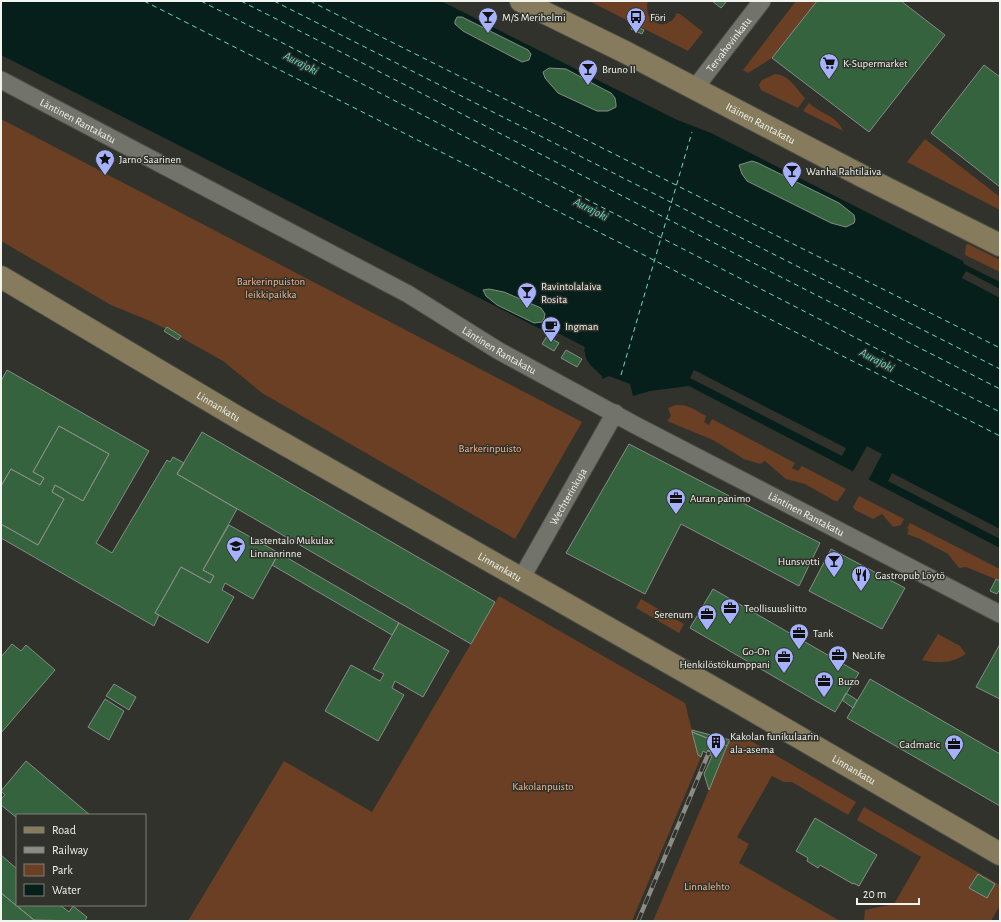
<svg xmlns="http://www.w3.org/2000/svg" width="1001" height="922" viewBox="0 0 1001 922" font-family="'Alegreya Sans',sans-serif">
  <rect width="100%" height="100%" fill="#31322b"/>
  <!-- green -->
  <path fill="#6a3f24" d="M 589,1 L 648,1 C 643,16 657,31 671,21 C 674,19 675,16 677,13 L 680,14 L 703,32 L 688,51 Z
    M 796,1 L 817,1 L 772,58 L 748,73 L 743,70 Z
    M 775,74 C 788,74 797,89 805,98 L 798,108 L 761,90 L 759,85 L 762,80 Z
    M 809,103 C 819,113 838,116 843,131 L 803,111 Z
    M 1,119 L 582,422 L 515,539 L 262,393 L 223,361 L 180,337 L 181,335 L 167,327 L 166,329 L 150,321 L 111,305 L 1,241 Z
    M 925,139 L 1000,197 L 1000,210 L 907,162 Z
    M 968,244 L 1000,260 L 1000,272 L 965,255 L 966,245 Z
    M 676,405 C 688,404 697,411 706,416 L 704,422 L 709,425 L 712,419 L 795,463 L 792,468 L 798,471 L 802,466 L 846,489 L 838,501 L 835,501 L 805,484 L 786,479 L 765,461 L 760,464 L 744,459 L 713,440 L 667,421 L 671,416 L 668,408 Z
    M 859,496 L 904,519 L 901,525 L 893,527 L 882,514 L 873,519 L 855,510 L 853,507 Z
    M 910,523 L 1000,569 L 1000,581 L 966,567 L 959,568 L 948,554 L 920,539 L 907,534 L 909,530 L 907,528 Z
    M 499,596 L 685,703 L 698,755 L 701,757 L 632,921 L 188,921 L 284,761 L 372,812 Z
    M 641,599 L 684,624 L 679,633 L 636,608 Z
    M 938,634 L 960,646 L 966,654 C 952,663 939,664 922,660 Z
    M 734,731 L 856,802 L 848,815 L 792,782 L 784,782 L 772,776 L 737,837 L 749,844 L 739,863 L 840,921 L 653,921 Z
    M 864,807 L 1000,885 L 1000,905 L 991,921 L 864,921 L 865,910 L 894,904 L 921,857 L 857,820 Z"/>
  <!-- water -->
  <path fill="#061f1b" d="M 1,1 L 441,1 L 675,119 L 711,133 L 963,261 L 964,264 L 1000,282 L 1000,548 L 689,386 L 650,391 L 633,396 L 630,384 L 609,376 L 602,379 L 602,376 C 595,369 585,363 585,352 L 584,351 L 1,55 Z"/>
  <!-- pier -->
  <path fill="#31322b" d="M 966,271 L 1000,289 L 1000,298 L 962,278 Z
    M 544,326 L 585,347 L 584,351 L 542,330 Z
    M 694,370 L 846,448 L 842,456 L 690,378 Z
    M 867,446 L 882,454 L 868,481 L 852,473 Z
    M 892,473 L 1000,529 L 1000,539 L 888,481 Z"/>
  <g fill="none" stroke-linecap="round" stroke-linejoin="round">
    <!-- ferry -->
    <path stroke="#67dcc9" stroke-width="1" stroke-dasharray="5 4" stroke-linecap="butt" d="M 144,1 L 1000,436
      M 201,1 L 1000,412
      M 241,1 L 1000,389
      M 274,1 L 1000,369
      M 310,1 L 1000,348
      M 621,375 L 692,132"/>
  </g>
  <!-- building -->
  <path fill="#34633d" stroke="#858d86" d="M 712,1 L 727,1 L 721,8 Z
    M 817,1 L 901,1 L 945,35 L 869,132 L 772,58 Z
    M 457,17 L 462,17 L 528,50 L 531,54 L 529,60 L 522,62 L 463,31 L 455,24 L 455,21 Z
    M 633,25 L 644,30 L 642,34 L 631,29 Z
    M 984,65 L 1000,77 L 1000,187 L 931,133 Z
    M 549,68 L 566,69 L 605,90 L 611,93 L 615,98 L 616,104 L 616,107 L 608,111 L 597,111 L 558,93 L 545,78 L 543,72 Z
    M 752,161 L 758,163 L 839,203 L 854,215 L 855,220 L 854,223 L 846,227 L 831,223 L 747,181 L 742,174 L 739,165 Z
    M 489,289 L 504,292 L 541,308 L 545,314 L 544,319 L 542,322 L 534,323 L 497,305 L 486,296 L 483,290 Z
    M 167,327 L 181,336 L 178,340 L 164,331 Z
    M 547,336 L 559,343 L 554,351 L 542,344 Z
    M 566,350 L 582,359 L 577,367 L 561,358 Z
    M 7,370 L 149,451 L 96,543 L 112,553 L 167,460 L 170,462 L 173,457 L 184,463 L 177,474 L 237,509 L 203,570 L 214,576 L 210,583 L 181,567 L 155,613 L 159,615 L 154,626 L 1,538 L 1,524 L 38,545 L 64,499 L 52,492 L 55,485 L 83,501 L 109,454 L 59,426 L 33,472 L 44,478 L 40,485 L 11,469 L 1,486 L 1,381 Z
    M 59,426 L 109,454 L 83,501 L 55,485 L 52,492 L 64,499 L 38,545 L 1,524 L 1,486 L 11,469 L 40,485 L 44,478 L 33,472 Z
    M 202,432 L 495,602 L 471,644 L 177,474 Z
    M 629,444 L 820,543 L 799,586 L 681,524 L 645,594 L 566,553 Z
    M 229,525 L 279,553 L 253,599 L 225,583 L 222,590 L 234,597 L 208,643 L 155,613 L 181,567 L 210,583 L 214,576 L 203,570 Z
    M 831,549 L 905,588 L 882,629 L 809,591 Z
    M 279,553 L 399,623 L 392,635 L 272,565 Z
    M 996,579 L 1000,581 L 1000,589 L 997,594 L 990,591 Z
    M 713,589 L 859,673 L 835,712 L 690,628 Z
    M 399,623 L 449,651 L 423,697 L 395,681 L 392,688 L 404,695 L 378,741 L 325,711 L 351,665 L 380,681 L 384,674 L 373,669 Z
    M 12,644 L 21,651 L 26,645 L 55,670 L 1,733 L 1,657 Z
    M 1000,644 L 1000,699 L 976,687 Z
    M 870,679 L 1000,754 L 1000,806 L 847,718 Z
    M 114,684 L 136,697 L 129,710 L 106,696 Z
    M 846,693 L 857,700 L 853,708 L 842,700 Z
    M 105,699 L 124,711 L 109,740 L 88,727 Z
    M 692,730 L 730,740 L 727,746 L 692,732 Z
    M 692,732 L 727,746 L 709,790 L 704,774 L 712,756 L 703,751 L 701,757 L 698,755 Z
    M 26,761 L 90,815 L 17,815 L 17,818 L 1,805 L 1,799 L 5,795 L 1,791 Z
    M 815,818 L 877,855 L 859,886 L 853,883 L 853,884 L 820,865 L 818,868 L 807,861 L 808,858 L 796,851 Z
    M 1,855 L 17,869 L 17,905 L 60,905 L 69,912 L 73,906 L 87,917 L 85,921 L 34,920 L 1,893 Z
    M 978,874 L 995,884 L 987,898 L 969,888 Z
    M 1,893 L 34,920 L 37,921 L 1,921 Z"/>
  <g fill="none" stroke-linecap="round" stroke-linejoin="round">
    <!-- street casing -->
    <g stroke="#4d4e48" stroke-width="19">
      <g id="street">
        <path id="s1" d="M 1,80 L 408,294 L 499,351 L 635,425 L 1000,614"/>
        <path id="s2" d="M 695,88 L 762,1"/>
        <path id="s3" d="M 521,579 L 615,413"/>
      </g>
    </g>
    <!-- secondary casing -->
    <g stroke="#4d4e48" stroke-width="24">
      <g id="secondary">
        <path id="s4" d="M 521,1 L 625,52 L 862,176 L 1000,245"/>
        <path id="s5" d="M 1,277 L 242,420 L 740,703 L 1000,854"/>
      </g>
    </g>
    <!-- street -->
    <use href="#street" stroke="#72746b" stroke-width="17"/>
    <!-- secondary -->
    <use href="#secondary" stroke="#867c5d" stroke-width="22"/>
    <!-- rail casing -->
    <g stroke="#8b8c86" stroke-width="4.5">
      <path id="rail" d="M 638,921 L 709,752"/>
    </g>
    <!-- rail -->
    <use href="#rail" stroke="#31322b" stroke-width="3" stroke-dasharray="9" stroke-linecap="butt"/>
  </g>
  <!-- icons -->
  <defs>
    <g id="bar-pin" transform="scale(1)"><path d="M0 17L-7.5 6A9.5 9.5 0 1 1 7.5 6Z" fill="#a6b1fc" stroke="#31322b"/><path d="M-6-5H6L.8 .8V4.5H3.5V6h-7V4.5H-.8V.8Z" fill="#111"/></g>
    <g id="bus-pin" transform="scale(1)"><path d="M0 17L-7.5 6A9.5 9.5 0 1 1 7.5 6Z" fill="#a6b1fc" stroke="#31322b"/><path d="M-5-6H5V4H4V6H2V4H-2V6H-4V4H-5ZM-3.5-4V0h7V-4ZM-3.5 1.2v1.5H-2V1.2ZM2 1.2v1.5H3.5V1.2Z" fill="#111"/></g>
    <g id="supermarket-pin" transform="scale(1)"><path d="M0 17L-7.5 6A9.5 9.5 0 1 1 7.5 6Z" fill="#a6b1fc" stroke="#31322b"/><path d="M-6-5.5h2.5l.6 2H6L4.5 2H-2.5L-4.4-4H-6ZM-1.5 3.2a1.3 1.3 0 1 0 .1 0ZM3 3.2a1.3 1.3 0 1 0 .1 0Z" fill="#111"/></g>
    <g id="sight-pin" transform="scale(1)"><path d="M0 17L-7.5 6A9.5 9.5 0 1 1 7.5 6Z" fill="#a6b1fc" stroke="#31322b"/><path d="M0-6L1.8-2.2L6-1.7L2.9 1.2L3.7 5.4L0 3.3L-3.7 5.4L-2.9 1.2L-6-1.7L-1.8-2.2Z" fill="#111"/></g>
    <g id="cafe-pin" transform="scale(1)"><path d="M0 17L-7.5 6A9.5 9.5 0 1 1 7.5 6Z" fill="#a6b1fc" stroke="#31322b"/><path d="M-5.5-4.5H6V0H3Q3 3.5 0 3.5H-2.5Q-5.5 3.5-5.5 0ZM3-3.2v2h1.7v-2ZM-6 4.5H4V6H-6Z" fill="#111"/></g>
    <g id="office-pin" transform="scale(1)"><path d="M0 17L-7.5 6A9.5 9.5 0 1 1 7.5 6Z" fill="#a6b1fc" stroke="#31322b"/><path d="M-6-3h4V-5.5h4V-3h4V5H-6ZM-1-4.5V-3h2v-1.5ZM-6 0V1H6V0Z" fill="#111"/></g>
    <g id="school-pin" transform="scale(1)"><path d="M0 17L-7.5 6A9.5 9.5 0 1 1 7.5 6Z" fill="#a6b1fc" stroke="#31322b"/><path d="M0-5L7-2L0 1L-7-2ZM-4 1L0 2.5L4 1V4Q0 6-4 4Z" fill="#111"/></g>
    <g id="restaurant-pin" transform="scale(1)"><path d="M0 17L-7.5 6A9.5 9.5 0 1 1 7.5 6Z" fill="#a6b1fc" stroke="#31322b"/><path d="M-5-6h1v4h1v-4h1v4h1v-4h1v5L-1.5 .5V6h-2V.5L-5-1ZM5-6V6H3V1.5H1.5Q1.5-4 5-6Z" fill="#111"/></g>
    <g id="building-pin" transform="scale(1)"><path d="M0 17L-7.5 6A9.5 9.5 0 1 1 7.5 6Z" fill="#a6b1fc" stroke="#31322b"/><path d="M-4-6H4V6H1V3H-1V6H-4ZM-2.5-4.3h1.7v1.8h-1.7ZM.8-4.3h1.7v1.8H.8ZM-2.5-1h1.7V.8h-1.7ZM.8-1h1.7V.8H.8Z" fill="#111"/></g>
  </defs>
  <g fill-rule="evenodd">
    <use href="#bar-pin" x="488" y="17"/>
    <use href="#bus-pin" x="636" y="17"/>
    <use href="#supermarket-pin" x="829" y="63"/>
    <use href="#bar-pin" x="588" y="69"/>
    <use href="#sight-pin" x="105" y="159"/>
    <use href="#bar-pin" x="792" y="171"/>
    <use href="#bar-pin" x="527" y="292"/>
    <use href="#cafe-pin" x="551" y="326"/>
    <use href="#office-pin" x="676" y="498"/>
    <use href="#school-pin" x="236" y="546"/>
    <use href="#bar-pin" x="834" y="561"/>
    <use href="#restaurant-pin" x="861" y="575"/>
    <use href="#office-pin" x="730" y="608"/>
    <use href="#office-pin" x="707" y="614"/>
    <use href="#office-pin" x="799" y="633"/>
    <use href="#office-pin" x="838" y="655"/>
    <use href="#office-pin" x="784" y="657"/>
    <use href="#office-pin" x="824" y="681"/>
    <use href="#building-pin" x="716" y="742"/>
    <use href="#office-pin" x="954" y="744"/>
  </g>
  <g text-anchor="middle" dominant-baseline="central" stroke-width="3" stroke-linejoin="round" paint-order="stroke">
    <!-- poi labels -->
    <g font-size="11" fill="#f2f4ef" stroke="#31322b" text-anchor="start">
      <text x="502" y="17">M/S Merihelmi</text>
      <text x="650" y="17">Föri</text>
      <text x="843" y="63">K-Supermarket</text>
      <text x="602" y="69">Bruno II</text>
      <text x="119" y="159">Jarno Saarinen</text>
      <text x="806" y="171">Wanha Rahtilaiva</text>
      <text x="541" y="286">Ravintolalaiva<tspan x="541" dy="13">Rosita</tspan></text>
      <text x="565" y="326">Ingman</text>
      <text x="690" y="498">Auran panimo</text>
      <text x="250" y="540">Lastentalo Mukulax<tspan x="250" dy="13">Linnanrinne</tspan></text>
      <text x="820" y="561" text-anchor="end">Hunsvotti</text>
      <text x="875" y="575">Gastropub Löytö</text>
      <text x="744" y="608">Teollisuusliitto</text>
      <text x="693" y="614" text-anchor="end">Serenum</text>
      <text x="813" y="633">Tank</text>
      <text x="770" y="651" text-anchor="end">Go-On<tspan x="770" dy="13">Henkilöstökumppani</tspan></text>
      <text x="852" y="655">NeoLife</text>
      <text x="838" y="681">Buzo</text>
      <text x="730" y="736">Kakolan funikulaarin<tspan x="730" dy="13">ala-asema</tspan></text>
      <text x="940" y="744" text-anchor="end">Cadmatic</text>
    </g>
    <!-- street labels -->
    <g font-size="11" fill="#f2f4ef" stroke="#31322b">
      <text stroke="none"><textPath href="#s2" startOffset="55">Tervahovinkatu</textPath></text>
      <text stroke="none"><textPath href="#s1" startOffset="87">Läntinen Rantakatu</textPath></text>
      <text stroke="none"><textPath href="#s4" startOffset="269">Itäinen Rantakatu</textPath></text>
      <text stroke="none"><textPath href="#s1" startOffset="567">Läntinen Rantakatu</textPath></text>
      <text stroke="none"><textPath href="#s5" startOffset="253">Linnankatu</textPath></text>
      <text stroke="none"><textPath href="#s3" startOffset="95">Wechterinkuja</textPath></text>
      <text stroke="none"><textPath href="#s1" startOffset="915">Läntinen Rantakatu</textPath></text>
      <text stroke="none"><textPath href="#s5" startOffset="577">Linnankatu</textPath></text>
      <text stroke="none"><textPath href="#s5" startOffset="985">Linnankatu</textPath></text>
    </g>
    <!-- park labels -->
    <g font-size="11" fill="#f5b791" stroke="#31322b">
      <text x="271" y="281">Barkerinpuiston<tspan x="271" dy="13">leikkipaikka</tspan></text>
      <text x="490" y="448">Barkerinpuisto</text>
      <text x="543" y="786">Kakolanpuisto</text>
      <text x="707" y="886">Linnalehto</text>
    </g>
    <!-- water labels -->
    <g font-size="12" font-style="italic" fill="#67dcc9" stroke="#31322b">
      <text transform="translate(301 63) rotate(27)">Aurajoki</text>
      <text transform="translate(591 209) rotate(27)">Aurajoki</text>
      <text transform="translate(877 360) rotate(28)">Aurajoki</text>
    </g>
  </g>
  <!-- border -->
  <rect width="1001" height="922" fill="none" stroke="#f2f4ef" stroke-width="4"/>
  <!-- legend -->
  <rect x="16" y="814" width="130" height="92" fill="#31322b" stroke="#7e8079"/>
  <rect x="24" y="827" width="20" height="6" fill="#867c5d" stroke="#7e8079"/>
  <text x="52" y="834" font-size="12" fill="#f2f4ef">Road</text>
  <rect x="24" y="847" width="20" height="6" fill="#8b8c86" stroke="#7e8079"/>
  <text x="52" y="854" font-size="12" fill="#f2f4ef">Railway</text>
  <rect x="24" y="864" width="20" height="12" fill="#6a3f24" stroke="#7e8079"/>
  <text x="52" y="874" font-size="12" fill="#f2f4ef">Park</text>
  <rect x="24" y="884" width="20" height="12" fill="#061f1b" stroke="#7e8079"/>
  <text x="52" y="894" font-size="12" fill="#f2f4ef">Water</text>
  <!-- scale -->
  <path d="M857 898v6h62v-6" fill="none" stroke="#f2f4ef" stroke-width="2"/>
  <text x="863" y="898" font-size="12" fill="#f2f4ef" stroke="#31322b" stroke-width="3" paint-order="stroke">20 m</text>
</svg>
